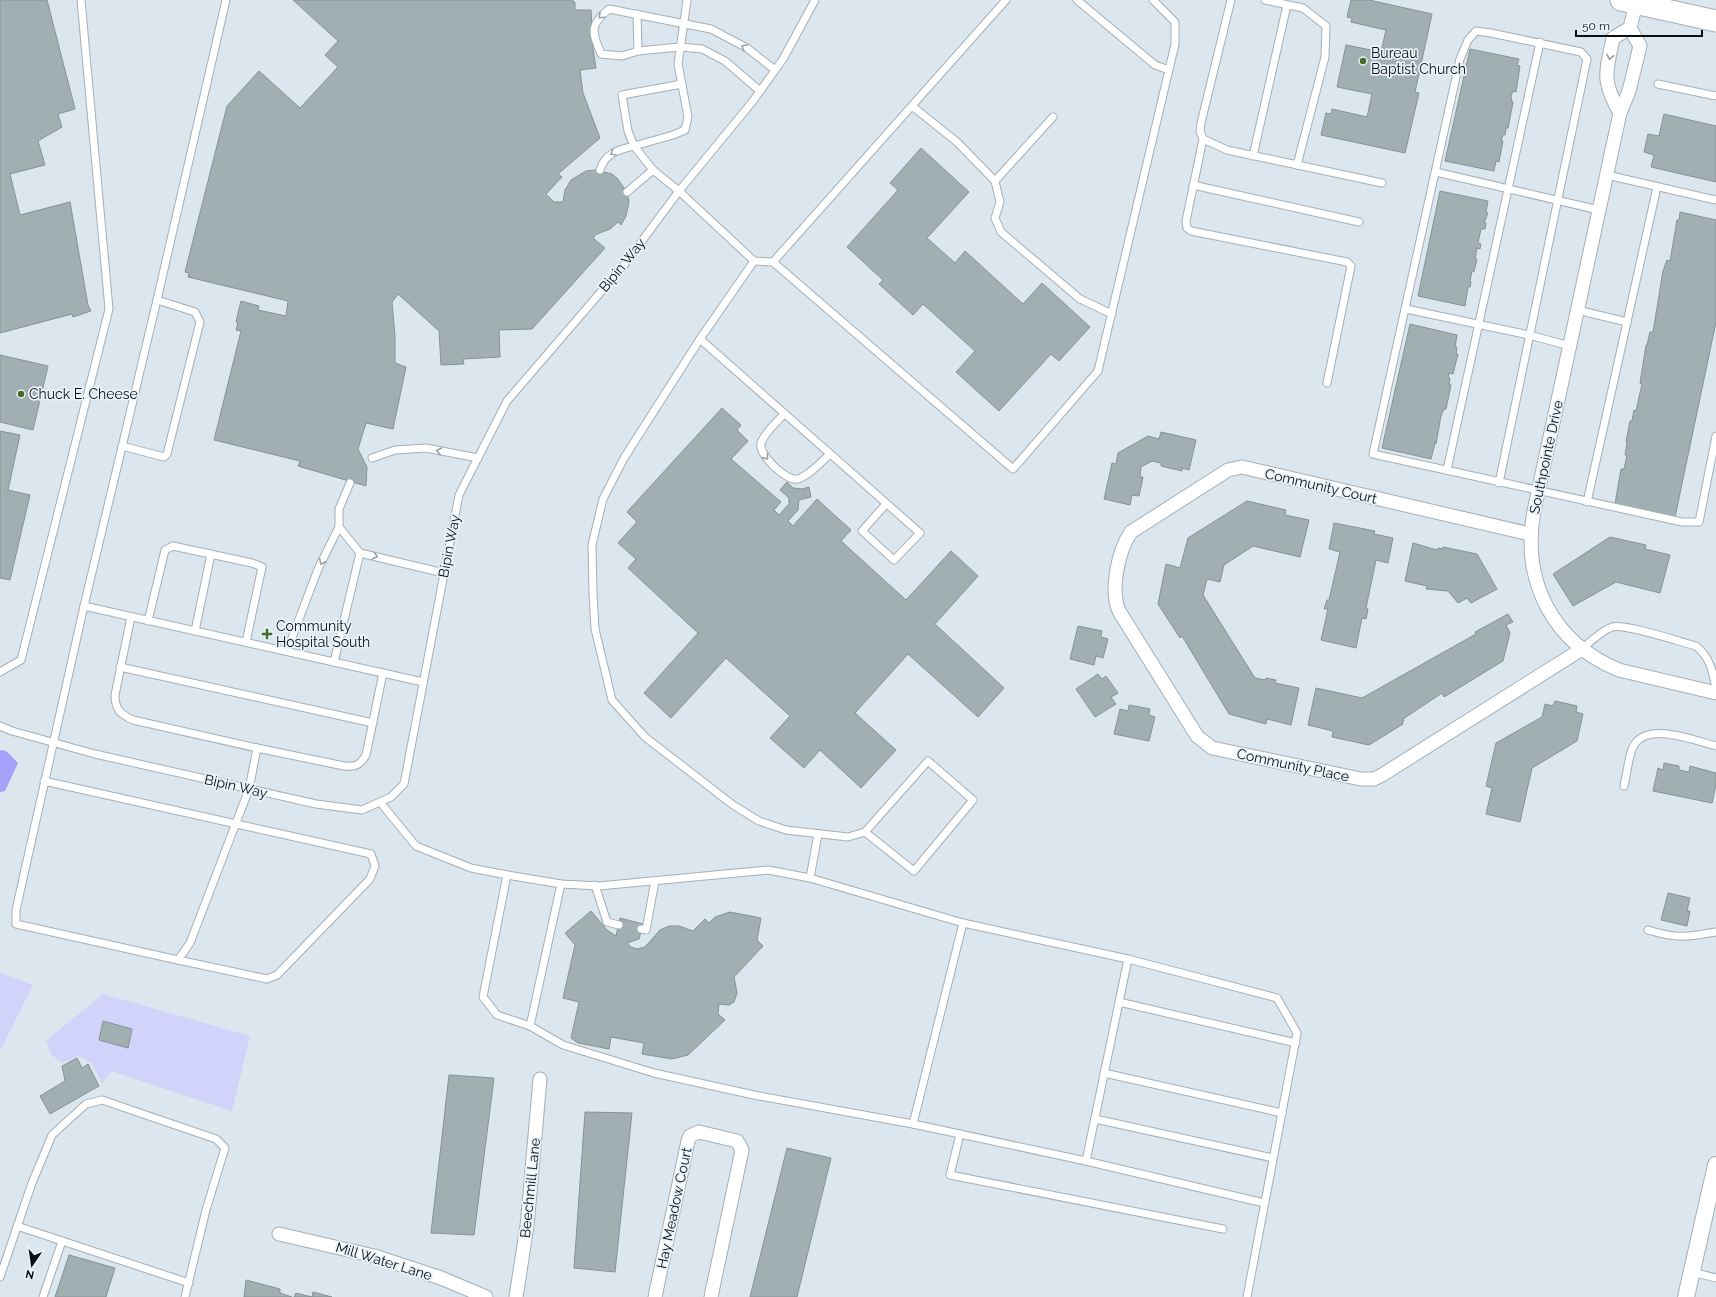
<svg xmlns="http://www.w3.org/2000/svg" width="1716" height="1297" font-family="Raleway,sans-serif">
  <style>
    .green { fill: #d2d3fa }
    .forest { fill: #a4a2fa }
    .building { fill: #a1afb3; stroke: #859296 }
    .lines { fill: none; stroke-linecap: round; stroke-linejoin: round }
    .service-casing { stroke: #a5afb7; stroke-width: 9 }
    .minor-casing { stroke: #a5afb7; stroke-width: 15 }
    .tertiary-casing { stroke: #a5afb7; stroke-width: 18 }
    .primary-casing { stroke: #a5afb7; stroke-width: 23 }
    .service { stroke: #fff; stroke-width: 7 }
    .minor { stroke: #fff; stroke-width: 13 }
    .tertiary { stroke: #fff; stroke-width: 16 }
    .primary { stroke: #fff; stroke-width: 21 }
    .oneway { stroke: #9e9fa0 }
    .poi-dot { fill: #476c26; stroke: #e8f3fb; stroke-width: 1.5 }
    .labels { text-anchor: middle; stroke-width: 3.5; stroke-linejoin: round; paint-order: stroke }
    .poi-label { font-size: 14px; fill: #0c0f12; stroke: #e8f3fb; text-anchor: start }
    .street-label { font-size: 14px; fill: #0c0f12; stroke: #e8f3fb }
  </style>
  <rect width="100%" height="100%" fill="#dbe6ee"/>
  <g class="green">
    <polygon points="0,973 33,985 0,1051"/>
    <polygon points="103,994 250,1036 232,1111 111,1071 102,1083 92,1063 78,1056 62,1063 52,1055 46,1041"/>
  </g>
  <polygon class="forest" points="0,750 6,751 18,763 5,791 0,792"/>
  <g class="building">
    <polygon points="4,0 47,0 75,109 58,114 62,127 38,141 45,165 10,174 20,215 70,202 88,305 91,311 73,317 72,314 0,333 0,1"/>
    <polygon points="293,0 573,0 573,2 575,2 575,10 591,10 593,49 596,68 580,70 583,93 600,138 558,174 562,177 546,194 554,202 563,202 565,190 571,180 586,171 596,170 612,174 617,178 627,192 629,202 626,216 621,225 618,222 610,229 597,234 593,238 605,248 532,329 499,330 500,357 463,359 464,364 441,365 439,331 398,294 392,302 395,336 395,363 406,367 393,429 366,423 358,449 367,467 366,486 298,466 300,461 214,440 241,331 236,330 238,323 236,322 241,301 259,306 258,310 286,316 288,301 188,277 189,273 185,272 227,106 259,71 300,108 338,67 325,55 338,41"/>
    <polygon points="1351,0 1369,0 1432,14 1415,92 1419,93 1405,153 1321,135 1326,113 1331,114 1332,109 1367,117 1372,94 1337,87 1346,45 1381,52 1386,30 1351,22 1352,18 1347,17"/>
    <polygon points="1470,49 1519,59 1517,65 1520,66 1516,92 1513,91 1511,96 1512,102 1513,102 1508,128 1506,128 1505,135 1503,135 1501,141 1503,141 1499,162 1496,161 1494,171 1445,161"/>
    <polygon points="1664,114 1716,126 1716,182 1651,167 1654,155 1644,152 1648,134 1659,136"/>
    <polygon points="921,148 969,192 927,238 955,263 965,251 1023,304 1042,283 1090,327 1059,361 1051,354 999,411 956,372 975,351 923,304 913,315 879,284 883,280 847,247 898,190 890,183"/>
    <polygon points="1440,191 1488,201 1486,212 1488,213 1484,223 1486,223 1485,229 1481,229 1478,243 1481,244 1480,249 1477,248 1475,259 1477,259 1474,272 1472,271 1470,281 1471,282 1470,287 1468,287 1465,306 1418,296"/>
    <polygon points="1680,212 1716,220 1716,322 1675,517 1615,504 1621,469 1624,469 1627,455 1625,455 1627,443 1626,442 1630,421 1632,421 1634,410 1636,411 1642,384 1640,383 1646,345 1647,345 1650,332 1653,332 1663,271 1667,260 1670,261 1677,220 1679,220"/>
    <polygon points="1410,324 1457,335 1455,347 1457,347 1456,354 1458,354 1453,374 1449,373 1448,378 1450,378 1449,384 1451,385 1446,409 1444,409 1441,416 1436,444 1435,443 1431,459 1382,448"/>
    <polygon points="0,355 48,366 33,430 0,422"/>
    <polygon points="722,408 741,425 737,430 748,441 731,459 781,502 774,510 779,515 789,504 789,498 780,490 787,482 793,488 802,489 809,487 811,497 799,500 798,510 788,521 793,526 817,499 851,530 841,541 906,600 951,551 978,576 935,624 1004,688 978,717 908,654 855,713 896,750 861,788 820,750 804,768 770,738 790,716 726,658 671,718 644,693 698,633 628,568 636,559 618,543 637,522 627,512"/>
    <polygon points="0,431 20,435 8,490 30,495 10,580 0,578"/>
    <polygon points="1161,432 1196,440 1189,470 1182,468 1182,471 1161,466 1161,463 1152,461 1141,467 1140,477 1143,477 1139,496 1132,495 1130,505 1104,499 1112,463 1116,464 1118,453 1148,436 1159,439"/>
    <polygon points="1247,501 1286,510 1285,515 1309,520 1300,557 1253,546 1224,565 1220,582 1207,579 1203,595 1255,678 1266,680 1266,678 1276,680 1275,683 1299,688 1291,725 1267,719 1266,724 1229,714 1182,636 1180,638 1158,604 1166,564 1180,568 1188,538"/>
    <polygon points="1334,523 1375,531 1374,534 1393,538 1388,563 1376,560 1366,608 1368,609 1366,619 1362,618 1356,648 1321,640 1328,609 1324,609 1327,600 1329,600 1340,552 1329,549"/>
    <polygon points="1610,537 1646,545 1645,549 1670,555 1660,593 1616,582 1573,606 1553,574"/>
    <polygon points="1413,543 1437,550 1438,548 1442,549 1443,547 1477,554 1497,589 1471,603 1467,598 1458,603 1448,591 1426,589 1427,586 1405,581"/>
    <polygon points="1508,614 1513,622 1506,625 1510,633 1503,661 1444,697 1442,693 1403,719 1404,721 1402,722 1403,724 1369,745 1332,737 1333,731 1308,725 1316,688 1362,698 1476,634 1475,632"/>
    <polygon points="1078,626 1102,631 1101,637 1108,639 1103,658 1096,656 1094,665 1070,659"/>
    <polygon points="1098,674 1102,679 1106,676 1118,693 1111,697 1116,704 1095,717 1076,689"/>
    <polygon points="1555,701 1577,706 1576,712 1583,714 1577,741 1532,768 1520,822 1486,814 1492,788 1486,786 1496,743 1542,717 1545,704 1553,706"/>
    <polygon points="1129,705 1150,709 1149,715 1155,717 1149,741 1114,734 1120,709 1128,711"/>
    <polygon points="1664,763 1679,766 1679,770 1689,772 1690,766 1716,773 1716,784 1712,803 1653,791 1658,768 1663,770"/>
    <polygon points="1668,893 1690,898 1687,911 1690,911 1687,926 1661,920"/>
    <polygon points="591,911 607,930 616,936 620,918 643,924 639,939 627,943 631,947 637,949 645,947 660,930 669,926 679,926 693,931 705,919 709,923 715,917 730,912 761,918 757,940 763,946 734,977 737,993 734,1002 729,1005 719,1004 718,1014 725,1020 688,1055 672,1059 642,1054 644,1043 611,1037 609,1049 578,1043 571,1038 579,1002 563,998 575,945 565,933"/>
    <polygon points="103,1021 132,1029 128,1048 99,1040"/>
    <polygon points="77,1058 82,1068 88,1064 99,1086 50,1114 40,1096 65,1081 62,1066"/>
    <polygon points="449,1075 494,1078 474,1235 431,1233"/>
    <polygon points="585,1112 632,1113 615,1272 574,1268"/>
    <polygon points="787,1148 831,1158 797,1297 750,1297"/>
    <polygon points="69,1255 115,1268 106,1297 55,1297"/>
    <polygon points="246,1280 280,1289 280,1293 292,1297 244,1297"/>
    <polygon points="313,1292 332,1297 294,1297 296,1293 312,1297"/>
  </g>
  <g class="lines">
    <defs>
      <g id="service">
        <path d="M226,0L157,300L84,606L16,910V924L178,960L190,943L249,789L257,748L344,766C356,767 360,765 366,755L383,673"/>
        <polyline points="687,0 678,64 688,117 685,130 673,135 634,146 653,170 679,191 754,261 773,262 1013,469 1098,371 1175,44 1175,22 1153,0"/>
        <polyline points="1077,0 1155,65 1169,70"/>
        <polyline points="1231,0 1201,123 1200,131 1203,139 1227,150 1382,183"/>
        <polyline points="1265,0 1303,8 1326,26 1325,57 1297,165"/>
        <polyline points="637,14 638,51"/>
        <polyline points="1658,84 1716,96"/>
        <path d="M760,91L725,61L702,49L680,47L638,51L622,56L601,54C592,32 589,25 609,9L711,29L747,48L775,70"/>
        <polyline points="912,106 957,142 995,181 1000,202 995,218 1001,232 1080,299 1112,314"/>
        <polyline points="1203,139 1186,221 1187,228 1191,231 1347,262 1351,266 1327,383"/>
        <polyline points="1253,156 1287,5"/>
        <path d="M600,170C605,153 618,150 634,146L628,131L622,95L682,84"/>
        <polyline points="1436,172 1599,210"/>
        <polyline points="1607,175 1716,200"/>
        <polyline points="995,181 1053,117"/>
        <polyline points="1193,185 1359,222"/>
        <polyline points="627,192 653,170"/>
        <polyline points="754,261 700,339 624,458 603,499 592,545 593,593 595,629 612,700 645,737 733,805 759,821 786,830 848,837 865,832 928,761 973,800 914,871 865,832"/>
        <polyline points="773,262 1006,0"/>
        <polyline points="1406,309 1529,335 1570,346"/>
        <polyline points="1577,310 1627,322"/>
        <polyline points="700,339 920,533 894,560 862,531 886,504"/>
        <path d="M784,414C777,422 765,432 761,443C758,455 787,482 798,479C810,475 821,462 830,454"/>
        <polyline points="122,446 164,457 167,454 200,322 195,312 157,300"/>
        <polyline points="372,458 395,450 426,448 478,458"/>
        <polyline points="1447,470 1540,42"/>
        <polyline points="350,483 339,509 339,527 360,553 444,573"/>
        <polyline points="1499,483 1587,59 1581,52 1491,33 1476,31 1468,40 1460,59 1373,454 1682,522 1699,522 1716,436"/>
        <polyline points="1587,502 1657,187"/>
        <polyline points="84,606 423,682"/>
        <path d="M131,617L115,695C115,709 120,714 133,720L257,748"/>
        <polyline points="148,621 165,550 173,546 252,563 262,567 246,642"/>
        <polyline points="195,631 211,554"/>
        <path d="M1582,649C1591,641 1601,631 1612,627C1624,623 1681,642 1696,646C1710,657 1713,672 1716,689"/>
        <polyline points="287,651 318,569 339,527"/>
        <polyline points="334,662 360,553"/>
        <polyline points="120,667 373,723"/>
        <polyline points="0,672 21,660 109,309 81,0"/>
        <polyline points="0,726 12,731 95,754 316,804 362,810 391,797 404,784 459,495 507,401 624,265 679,191 753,101 783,59 815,0"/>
        <polyline points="44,781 371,854 375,866 370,879 277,975 267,979 178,960"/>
        <path d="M1624,786C1627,774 1628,758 1633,747C1646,720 1696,741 1716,746"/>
        <polyline points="380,802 416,846 471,868 507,875 483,997 497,1015 530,1026 563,1045 654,1073 754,1095 913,1124"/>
        <polyline points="507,875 561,884 599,886 768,870 810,878 963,923"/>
        <polyline points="810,878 818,834"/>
        <polyline points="595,885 607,922 619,925"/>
        <polyline points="641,929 646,930 655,881"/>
        <path d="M1648,930C1676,939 1688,937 1716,932"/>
        <polyline points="1119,1002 1296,1043"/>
        <polyline points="530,1026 561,884"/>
        <polyline points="1104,1073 1282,1113"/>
        <polyline points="1095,1119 1273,1158"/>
        <polyline points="960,1134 950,1175 1223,1229"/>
        <polyline points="1086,1161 913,1124 963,923 1128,959"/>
        <polyline points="17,1226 189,1283"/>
        <polyline points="1692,1272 1716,1278"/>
        <polyline points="0,1277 32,1183 52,1135 86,1104 102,1100 216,1139 225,1148 206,1210 185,1297"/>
        <polyline points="43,1297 62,1241"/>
        <polyline points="1247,1297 1297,1033 1277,998 1128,959 1086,1161 1264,1203"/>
      </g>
      <g id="minor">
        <path d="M1636,3L1630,28L1640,46L1629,91L1620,113L1534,511C1521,581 1553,643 1619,670L1716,693"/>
        <path d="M1620,113C1601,79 1606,74 1613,38L1630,28"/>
        <path d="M1530,534L1242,467L1228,470L1131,532C1118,551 1110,590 1119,611L1197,736L1212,748L1361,779H1374L1382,775L1582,649"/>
        <polyline points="279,1234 374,1256 441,1278 486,1297"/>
        <polyline points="516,1297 527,1226 540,1079"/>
        <polyline points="655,1297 688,1141 690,1136 699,1132 737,1141 742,1150 711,1297"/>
      </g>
      <polyline id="tertiary" points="1686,1297 1716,1165"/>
      <polyline id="primary" points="1621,0 1716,21"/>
    </defs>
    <use href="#service" class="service-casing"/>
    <use href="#minor" class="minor-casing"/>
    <use href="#tertiary" class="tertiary-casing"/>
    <use href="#primary" class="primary-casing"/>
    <use href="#service" class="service"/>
    <use href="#minor" class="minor"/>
    <use href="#tertiary" class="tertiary"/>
    <use href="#primary" class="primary"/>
  </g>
  <defs><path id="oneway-chevron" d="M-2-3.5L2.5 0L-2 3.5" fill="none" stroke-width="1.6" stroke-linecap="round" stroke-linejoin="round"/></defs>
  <g class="oneway">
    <use href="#oneway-chevron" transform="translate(601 16) rotate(137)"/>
    <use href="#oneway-chevron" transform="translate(744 47) rotate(-149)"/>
    <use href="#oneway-chevron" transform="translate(1610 57) rotate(101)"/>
    <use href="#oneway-chevron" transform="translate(613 153) rotate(149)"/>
    <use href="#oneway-chevron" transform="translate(439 451) rotate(-169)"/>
    <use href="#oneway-chevron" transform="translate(766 457) rotate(52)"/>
    <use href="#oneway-chevron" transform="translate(375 556) rotate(14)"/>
    <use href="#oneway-chevron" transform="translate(322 562) rotate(116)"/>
  </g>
  <g class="poi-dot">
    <circle cx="1363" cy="61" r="4"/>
    <circle cx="21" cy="394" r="4"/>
    <path d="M265 628h4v4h4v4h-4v4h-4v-4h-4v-4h4z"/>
  </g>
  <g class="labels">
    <g class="poi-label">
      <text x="1371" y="58">Bureau<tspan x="1371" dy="16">Baptist Church</tspan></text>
      <text x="29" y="399">Chuck E. Cheese</text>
      <text x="276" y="631">Community<tspan x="276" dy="16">Hospital South</tspan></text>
    </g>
    <g class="street-label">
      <text transform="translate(622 265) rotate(-51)" y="5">Bipin Way</text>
      <text transform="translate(1546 457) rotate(-78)" y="5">Southpointe Drive</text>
      <text transform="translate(1321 486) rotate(13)" y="5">Community Court</text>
      <text transform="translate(449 546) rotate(-79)" y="5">Bipin Way</text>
      <text transform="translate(1293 765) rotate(12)" y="5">Community Place</text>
      <text transform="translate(236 786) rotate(13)" y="5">Bipin Way</text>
      <text transform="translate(530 1188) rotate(-84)" y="5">Beechmill Lane</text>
      <text transform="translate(674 1208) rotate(-78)" y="5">Hay Meadow Court</text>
      <text transform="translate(384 1261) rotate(17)" y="5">Mill Water Lane</text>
    </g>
  </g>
  <g transform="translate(32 1265) rotate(193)" stroke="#e8f3fb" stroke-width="3" paint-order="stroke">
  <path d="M0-3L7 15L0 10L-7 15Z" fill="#0c0f12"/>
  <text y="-6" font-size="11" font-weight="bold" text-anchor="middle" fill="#0c0f12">N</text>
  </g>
  <path d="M1576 30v6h126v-6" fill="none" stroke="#0c0f12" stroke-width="2"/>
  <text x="1582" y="30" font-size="12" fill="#0c0f12" stroke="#e8f3fb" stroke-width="3" paint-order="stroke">50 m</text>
</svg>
